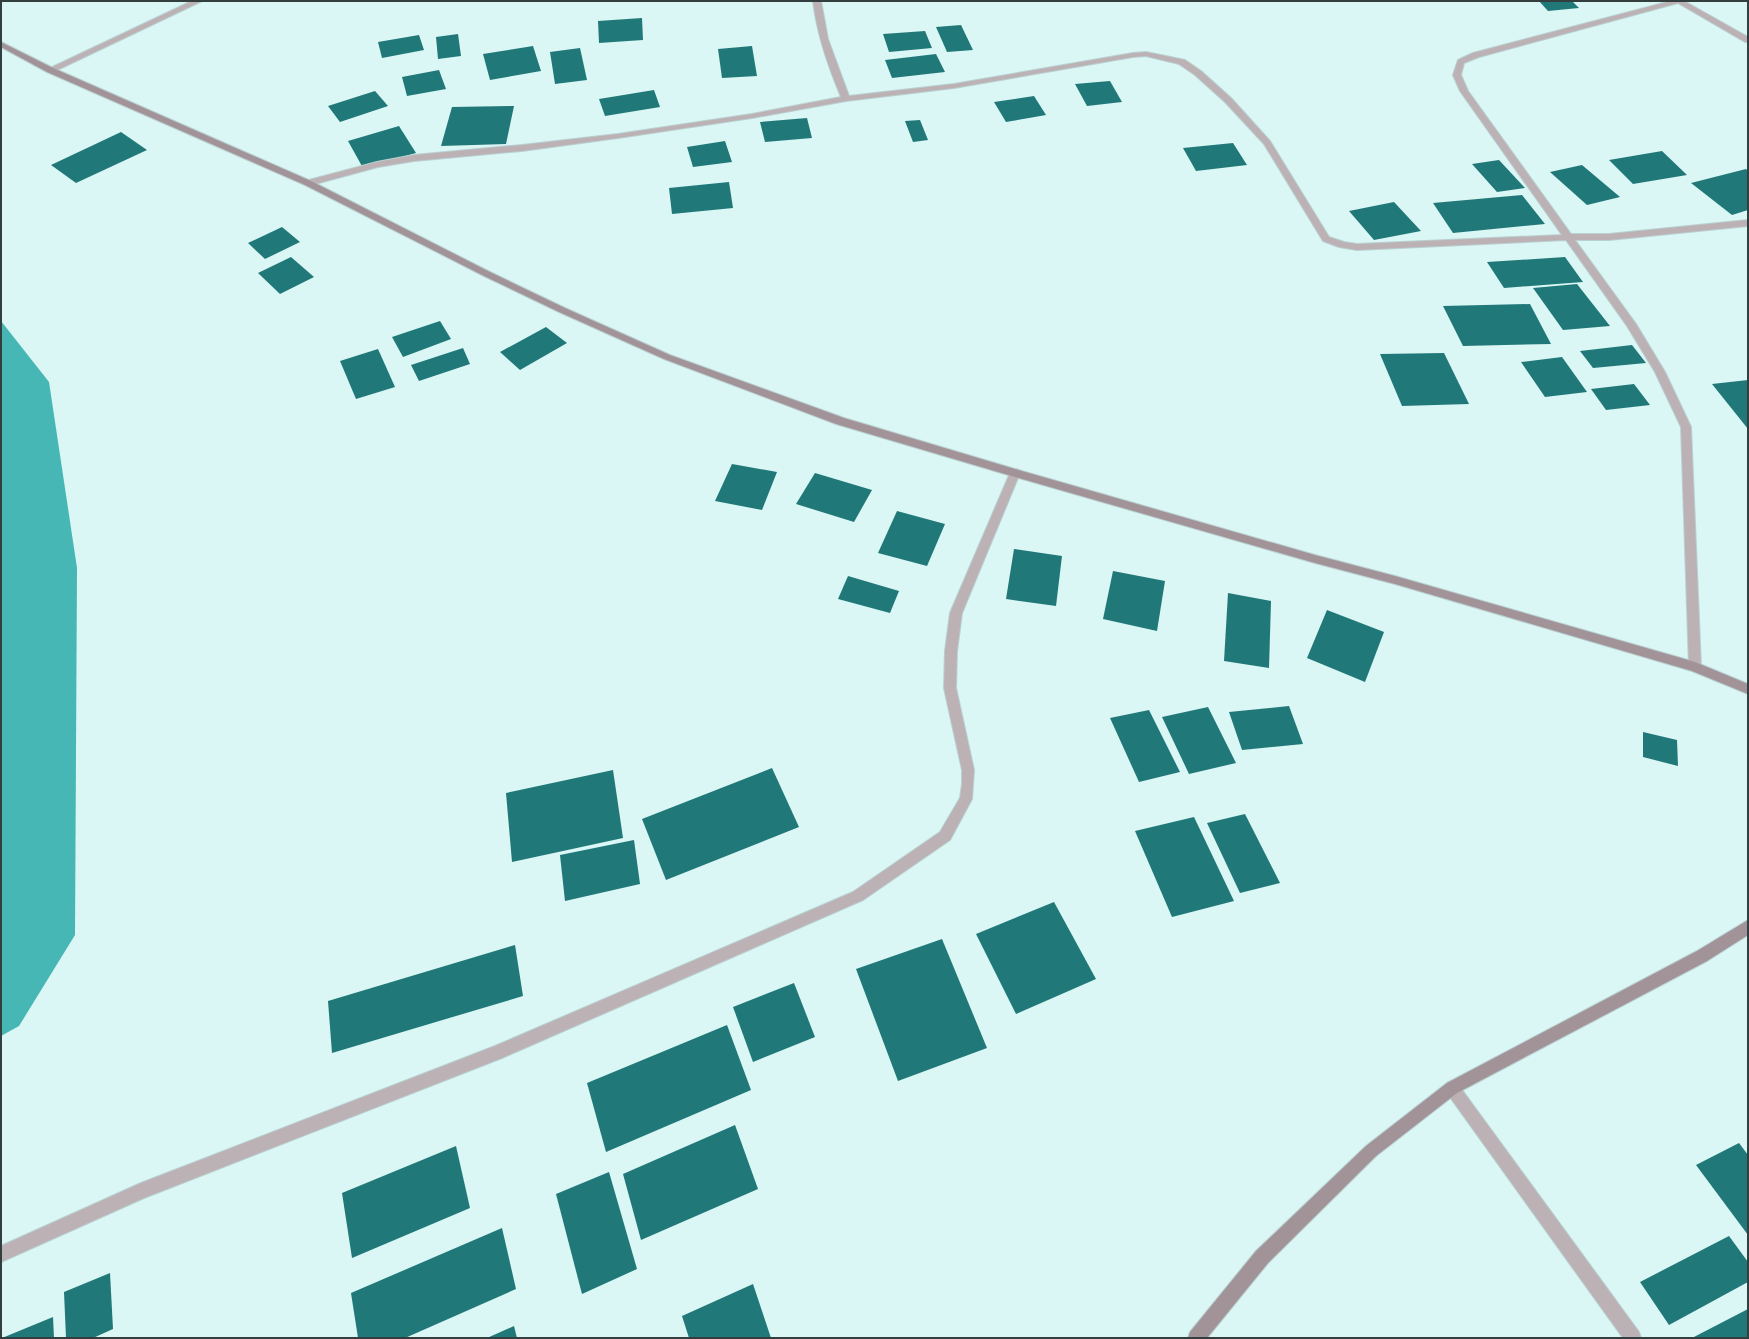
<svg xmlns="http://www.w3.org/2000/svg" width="1749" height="1339" font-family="'Times New Roman',serif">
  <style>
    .water { fill: #46b7b5 }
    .building { fill: #207978 }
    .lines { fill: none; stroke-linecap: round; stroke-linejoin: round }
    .street-casing { stroke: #b9d1d0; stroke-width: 2 }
    .secondary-casing { stroke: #b9d1d0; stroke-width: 2 }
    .street { fill: #bcb1b5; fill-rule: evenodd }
    .secondary { fill: #a29399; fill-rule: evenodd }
  </style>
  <rect width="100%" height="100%" fill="#daf6f5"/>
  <polygon class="water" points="1,321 49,382 77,568 75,935 19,1026 1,1036"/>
  <g class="building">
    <polygon points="1539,1 1572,1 1579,8 1548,11"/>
    <polygon points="642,18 643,40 599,43 598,21"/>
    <polygon points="961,25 973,50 947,52 936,27"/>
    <polygon points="925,31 932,48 889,52 883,34"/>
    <polygon points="458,34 461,56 438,59 436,37"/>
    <polygon points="419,35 424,50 382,58 378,42"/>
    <polygon points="533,46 541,71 490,80 483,54"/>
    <polygon points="752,46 757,76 722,78 718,49"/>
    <polygon points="580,48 587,80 555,84 550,52"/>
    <polygon points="936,54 945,72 892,78 885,60"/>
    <polygon points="439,70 446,89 407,96 402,77"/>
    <polygon points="1110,81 1122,102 1087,106 1075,84"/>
    <polygon points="654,90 660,107 605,116 599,99"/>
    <polygon points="375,91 388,106 340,122 328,106"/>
    <polygon points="1034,96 1046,115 1006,122 994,102"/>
    <polygon points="514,106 506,144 441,146 452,107"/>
    <polygon points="807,118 812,138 765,142 760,122"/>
    <polygon points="920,120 928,140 913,142 905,121"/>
    <polygon points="399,126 416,153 363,168 348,141"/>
    <polygon points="121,132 147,150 76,183 51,165"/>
    <polygon points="725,141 732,162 693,167 687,147"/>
    <polygon points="1233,143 1247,165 1196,171 1183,148"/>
    <polygon points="1662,151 1687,175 1633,184 1609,160"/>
    <polygon points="1499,160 1525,188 1497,192 1472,164"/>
    <polygon points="1582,165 1620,197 1587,205 1550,172"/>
    <polygon points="1746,169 1748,171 1748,210 1732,215 1691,183"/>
    <polygon points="729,182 733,208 672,214 669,188"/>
    <polygon points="1522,195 1545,224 1453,233 1433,203"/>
    <polygon points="1394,202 1421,231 1374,240 1349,211"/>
    <polygon points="282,227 300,242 265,259 248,243"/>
    <polygon points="291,257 314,277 280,294 258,273"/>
    <polygon points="1565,257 1583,282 1504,288 1487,262"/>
    <polygon points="1577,284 1610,326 1563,330 1533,288"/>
    <polygon points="1530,304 1551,344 1463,346 1443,306"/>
    <polygon points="440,321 451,339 403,357 392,337"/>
    <polygon points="546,327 567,343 520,370 500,352"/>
    <polygon points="1632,345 1646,363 1593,368 1580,351"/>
    <polygon points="463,348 470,364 419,381 411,365"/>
    <polygon points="378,349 395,387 356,399 340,361"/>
    <polygon points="1444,353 1469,404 1402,406 1380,354"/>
    <polygon points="1562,357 1587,392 1545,397 1521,362"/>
    <polygon points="1748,380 1748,429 1712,384"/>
    <polygon points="1634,384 1650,405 1606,410 1591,389"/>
    <polygon points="732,464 777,472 762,510 715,501"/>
    <polygon points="815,473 872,490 854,522 796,504"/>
    <polygon points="897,511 945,524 927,566 878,553"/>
    <polygon points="1014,549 1062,556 1056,606 1006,599"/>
    <polygon points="1113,571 1165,581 1157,631 1103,619"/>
    <polygon points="848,576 899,591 890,613 838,599"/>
    <polygon points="1228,593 1271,601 1269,668 1224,661"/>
    <polygon points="1327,610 1384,632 1365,682 1307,658"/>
    <polygon points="1289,706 1303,744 1242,750 1229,712"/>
    <polygon points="1208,707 1236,763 1189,774 1162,717"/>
    <polygon points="1149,710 1180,772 1139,782 1110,718"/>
    <polygon points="1643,732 1677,740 1678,766 1643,757"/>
    <polygon points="772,768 799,827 666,880 642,819"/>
    <polygon points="613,770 623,838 512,862 506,793"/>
    <polygon points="1245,814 1280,883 1240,893 1207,823"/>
    <polygon points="1194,817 1234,901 1172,917 1135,831"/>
    <polygon points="634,840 640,884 565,901 560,855"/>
    <polygon points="1054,902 1096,979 1016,1014 976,934"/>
    <polygon points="942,939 987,1048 898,1081 856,969"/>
    <polygon points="515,945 523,996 332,1053 328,1001"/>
    <polygon points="794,983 815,1037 753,1062 733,1007"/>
    <polygon points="727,1025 751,1090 606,1152 587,1083"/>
    <polygon points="735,1125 758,1189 641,1240 623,1174"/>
    <polygon points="1739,1143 1748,1155 1748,1235 1696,1165"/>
    <polygon points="456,1146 470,1208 352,1258 342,1193"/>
    <polygon points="609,1172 637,1269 582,1294 556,1194"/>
    <polygon points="502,1228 516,1289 405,1338 358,1338 351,1293"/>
    <polygon points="1729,1236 1748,1262 1748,1282 1669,1325 1640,1282"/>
    <polygon points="110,1273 113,1329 93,1338 66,1338 64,1292"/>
    <polygon points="753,1284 771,1338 689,1338 682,1316"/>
    <polygon points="1748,1309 1748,1338 1692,1338"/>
    <polygon points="53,1317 54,1338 2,1338"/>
    <polygon points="514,1326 517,1338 487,1338"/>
  </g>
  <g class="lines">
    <defs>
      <g id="street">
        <polygon points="192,1 202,1 53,72 47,72 46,70"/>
        <path d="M813,1H821L828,39L849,96L954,84L1133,53L1146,52L1185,60L1201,71L1231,98L1270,141L1329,237L1344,242L1357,244L1562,235L1460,91L1453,75L1458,60L1473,53L1671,1H1684L1748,37V42H1745L1678,3L1479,57L1464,63L1461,75L1468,91L1571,234H1609L1748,220V226L1609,240H1575L1636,324L1665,372L1691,427L1701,667L1699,670L1695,672L1691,670L1689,667L1681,427L1655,372L1627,326L1566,240L1357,250L1339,247L1323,241L1264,144L1225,102L1195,75L1179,64L1146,56L1133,57L954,88L846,101L752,118L618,138L522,151L414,161L378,167L308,186L304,183L305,181L377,162L414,155L522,145L618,134L752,114L841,97C828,66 817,35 813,1Z"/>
        <polygon points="1015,469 1019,470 1020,473 962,613 957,651 956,688 974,770 972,799 950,840 863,900 502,1058 144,1198 1,1262 1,1246 141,1183 495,1046 853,892 940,832 960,798 962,784 962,770 944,688 945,651 950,613 1010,473 1011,470"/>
        <polygon points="1452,1081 1457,1083 1639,1332 1641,1338 1623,1338 1447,1093 1445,1088 1447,1083"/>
      </g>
      <g id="secondary">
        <polygon points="1,42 53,68 311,181 490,272 565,308 670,355 844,418 1015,469 1315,555 1395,576 1695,662 1748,684 1748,694 1692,671 1395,584 1315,563 1015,477 836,424 664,359 559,312 484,276 305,185 47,72 1,47"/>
        <polygon points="1748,920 1748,935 1707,961 1457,1093 1376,1156 1268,1263 1207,1338 1188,1338 1190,1332 1256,1251 1366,1146 1447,1083 1697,951"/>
      </g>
    </defs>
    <use href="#street" class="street-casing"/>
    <use href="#secondary" class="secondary-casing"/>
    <use href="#street" class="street"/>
    <use href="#secondary" class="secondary"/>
  </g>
  <rect width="1749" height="1339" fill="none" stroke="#333e3e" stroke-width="4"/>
</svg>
